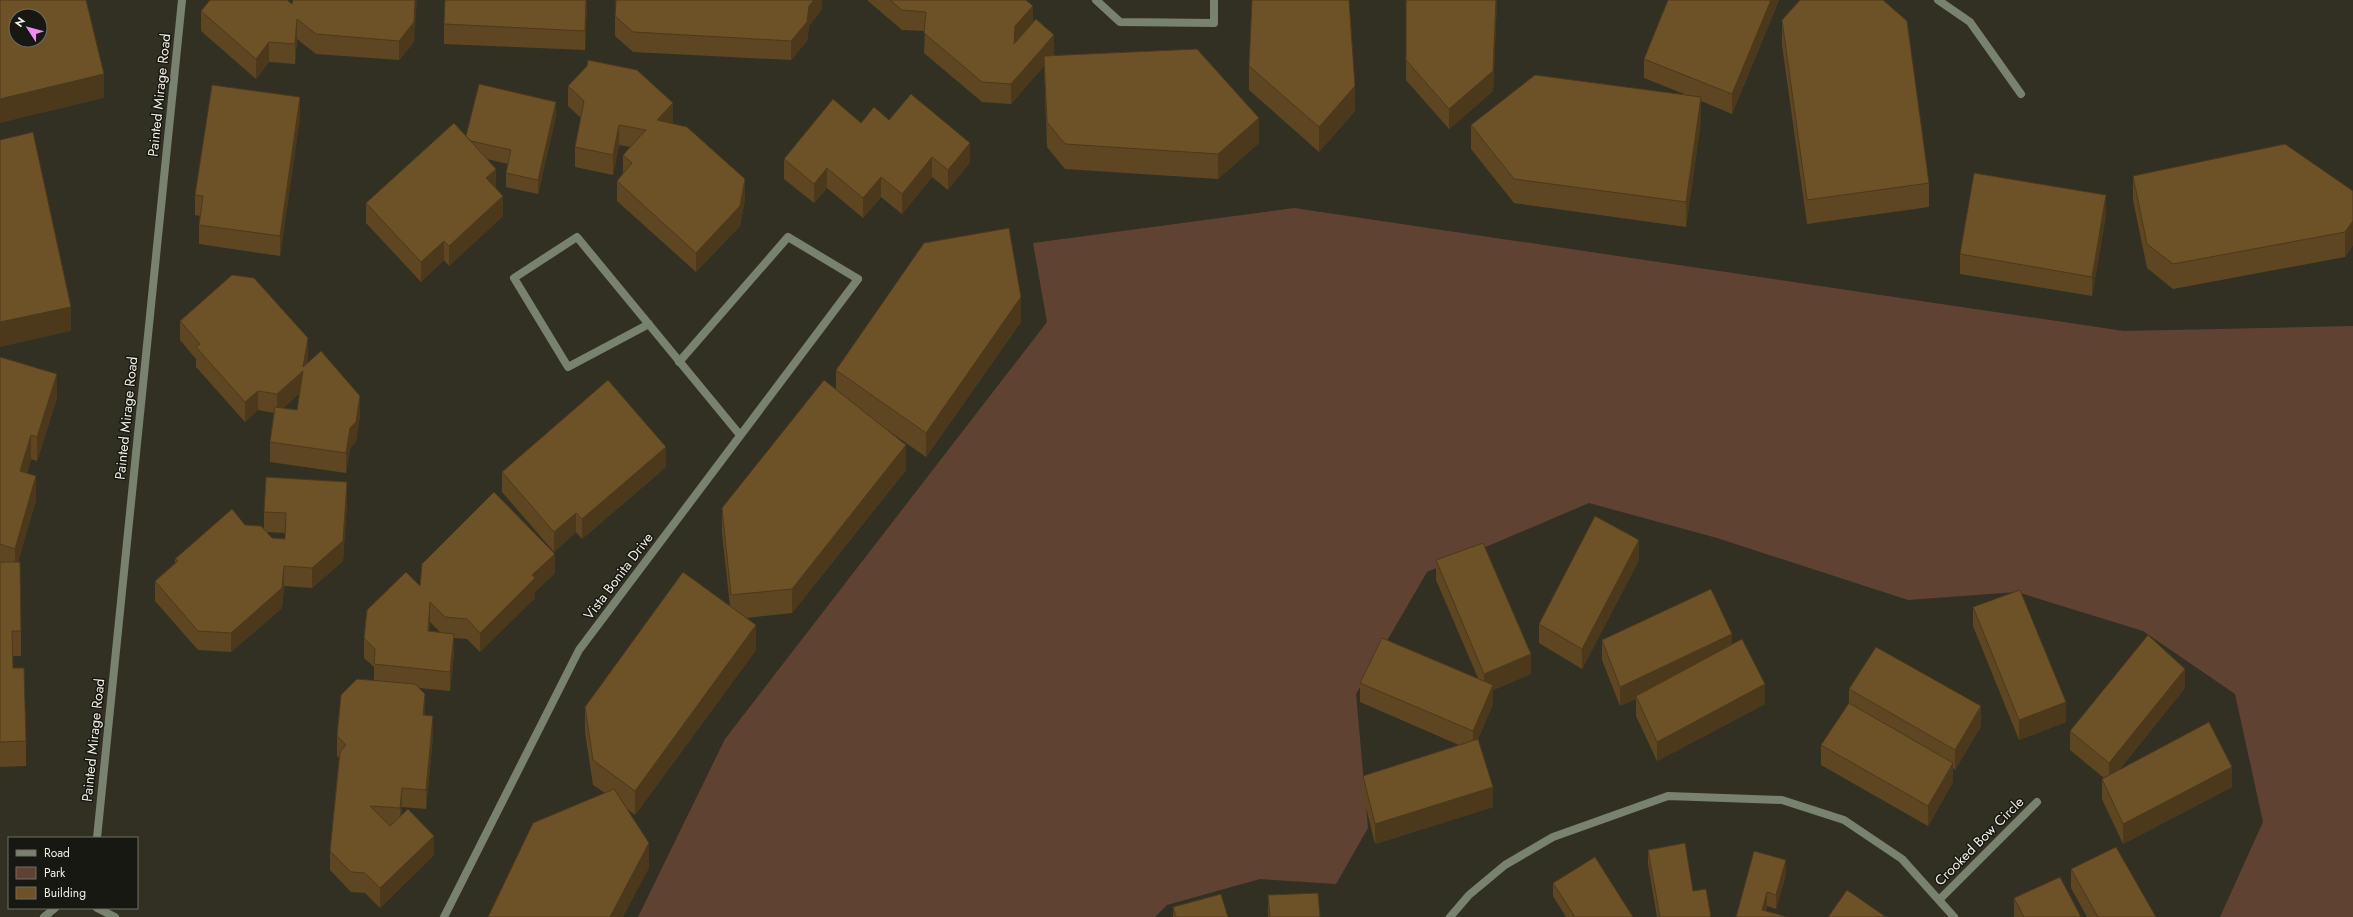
<svg xmlns="http://www.w3.org/2000/svg" width="2353" height="917" font-family="Jost,sans-serif">
  <style>
    .green { fill: #604233 }
    .lines { fill: none; stroke-linecap: round; stroke-linejoin: round }
    .service { stroke: #78826f; stroke-width: 8 }
    .minor { stroke: #78826f; stroke-width: 8 }
    .wall { fill: #5e4622; fill-rule: evenodd }
    .shaded-wall { fill: #4c391b }
    .building { fill: #6d5127; stroke: #4c391b; fill-rule: evenodd }
    .labels { text-anchor: middle; stroke-width: 3; stroke-linejoin: round; paint-order: stroke }
    .street-label { font-size: 14px; fill: #f0efe6; stroke: #181812 }
  </style>
  <rect width="100%" height="100%" fill="#323023"/>
  <polygon class="green" points="1294,208 2124,331 2353,326 2353,917 2220,917 2263,822 2235,694 2143,631 2017,592 1908,600 1717,538 1589,503 1427,572 1356,694 1368,828 1336,884 1260,879 1167,905 1155,917 638,917 725,739 1047,322 1033,243"/>
  <g class="lines">
    <g class="service">
      <polyline points="1096,0 1120,22 1214,23 1214,0"/>
      <polyline points="649,324 568,367 514,278 577,237 740,435"/>
      <polyline points="679,362 788,237 858,279"/>
    </g>
    <g class="minor">
      <polyline points="1938,0 1970,22 2021,94"/>
      <polyline points="97,838 182,0"/>
      <polyline points="1940,899 2037,802"/>
      <polyline points="97,908 115,917"/>
      <polyline points="44,917 55,908"/>
      <polyline points="444,917 579,650 858,279"/>
      <polyline points="1450,917 1469,895 1505,865 1553,837 1668,796 1782,800 1844,820 1902,859 1954,917"/>
    </g>
  </g>
  <g class="wall">
    <polygon points="587,0 585,50 444,44 444,24"/>
    <polygon points="822,0 822,9 809,26 807,41 791,60 633,52 615,36 615,16"/>
    <polygon points="868,0 1026,0 1033,22 1054,54 1054,55 1259,143 1218,179 1065,169 1047,147 1044,66 1011,104 982,102 924,53 925,31 902,30 868,1"/>
    <polygon points="1406,0 1497,0 1493,91 1449,129 1406,80"/>
    <polygon points="1779,0 1732,114 1701,101 1701,121 1686,227 1514,203 1471,149 1471,125 1684,94 1644,78 1644,59"/>
    <polygon points="292,4 414,42 399,60 316,54 297,39 295,64 269,62 256,79 201,31 201,11"/>
    <polygon points="1782,20 1929,183 1929,207 1807,224 1782,45"/>
    <polygon points="1249,66 1355,111 1319,152 1249,90"/>
    <polygon points="568,86 673,122 672,123 745,199 740,226 696,272 617,201 617,181 623,173 623,155 631,147 619,145 613,175 575,167 575,147 581,118 568,106"/>
    <polygon points="556,116 538,194 506,187 506,173 508,164 487,159 496,189 503,216 449,266 444,260 421,282 366,223 366,203 466,136"/>
    <polygon points="300,117 280,256 199,244 199,225 200,216 195,215 195,195"/>
    <polygon points="889,120 970,162 948,190 932,177 902,214 881,197 863,218 827,188 814,203 784,179 784,159 861,123"/>
    <polygon points="2133,176 2353,191 2353,245 2345,257 2173,289 2147,268 2133,200"/>
    <polygon points="2106,215 2092,296 1960,274 1960,254"/>
    <path d="M180,321L308,358L307,364L360,415L356,442L350,448L346,473L270,462V442L274,413L258,410L245,422L196,367V359L180,340ZM300,393L297,410L283,408Z"/>
    <polygon points="1021,322 926,457 886,429 906,470 792,613 746,618 756,650 635,815 627,809 649,868 605,793 593,785 585,732 585,707 730,606 722,533 722,508 836,390 836,370"/>
    <polygon points="0,357 57,398 37,461 31,459 27,473 36,500 18,562 21,631 21,656 13,656 13,668 26,741 26,766 0,767"/>
    <polygon points="666,467 582,539 576,532 554,552 502,492 502,472"/>
    <path d="M347,501L343,561L312,588L284,586L282,608L231,652L198,650L155,601V581L175,563V559L245,525L264,530V512ZM266,532L285,533V539L272,538Z"/>
    <polygon points="1436,560 1531,674 1493,690 1493,704 1478,739 1493,807 1375,844 1363,795 1363,776 1459,745 1360,702 1360,683 1478,678 1436,580"/>
    <polygon points="1639,560 1582,669 1539,643 1539,624"/>
    <path d="M555,573L535,592V598L480,652L467,639L454,638V653L450,691L419,688L425,716L433,736L426,809L402,807L401,815L434,855L380,908L365,893L351,892L330,870V851L339,758L337,756V736L374,680V667L364,658V638L420,586ZM430,622L440,632L429,631Z"/>
    <polygon points="1973,607 2066,722 2019,740 1973,626"/>
    <polygon points="1602,640 1732,645 1765,704 1657,761 1636,716 1636,699 1620,706 1602,660"/>
    <polygon points="2185,688 2119,770 2232,787 2123,844 2102,799 2102,779 2104,778 2070,750 2070,731"/>
    <polygon points="1849,689 1981,726 1955,770 1953,768 1953,782 1928,826 1821,765 1821,745 1849,704"/>
    <polygon points="1648,850 1693,891 1711,917 1657,917 1648,864"/>
    <polygon points="2071,869 2156,917 2087,917 2071,888"/>
    <polygon points="1786,874 1776,909 1767,906 1766,910 1736,917"/>
    <polygon points="1553,883 1633,917 1566,917 1553,896"/>
    <polygon points="1268,895 1320,917 1268,917"/>
    <polygon points="2014,898 2081,917 2014,917"/>
    <polygon points="1173,907 1228,917 1173,917"/>
  </g>
  <g class="shaded-wall">
    <polygon points="415,0 417,0 414,42 399,60 399,41"/>
    <polygon points="586,0 587,0 585,50 585,31"/>
    <polygon points="814,0 822,0 822,9 809,26 807,41 791,60 791,41 809,6"/>
    <polygon points="1496,0 1497,0 1493,91 1449,129 1449,109"/>
    <polygon points="1771,0 1779,0 1732,114 1732,94"/>
    <polygon points="1033,6 1033,26 1014,44 1015,26"/>
    <polygon points="297,19 297,39 295,64 295,44"/>
    <polygon points="1054,35 1054,54 1045,65 1044,56 1044,66 1011,104 1011,84"/>
    <polygon points="269,42 269,62 256,79 256,59"/>
    <polygon points="104,74 104,98 0,123 0,99"/>
    <polygon points="1355,86 1355,111 1319,152 1319,127"/>
    <polygon points="300,97 300,117 280,256 280,236"/>
    <polygon points="1701,97 1701,121 1686,227 1686,202"/>
    <polygon points="556,102 556,116 538,194 538,180"/>
    <polygon points="673,103 673,122 657,140 657,120"/>
    <polygon points="1259,118 1259,143 1218,179 1218,154"/>
    <polygon points="619,125 619,145 613,175 613,155"/>
    <polygon points="970,143 970,162 948,190 948,170"/>
    <polygon points="932,157 932,177 902,214 902,194"/>
    <polygon points="827,168 827,188 814,203 814,184"/>
    <polygon points="496,169 496,189 486,198 486,178"/>
    <polygon points="881,177 881,197 863,218 863,198"/>
    <polygon points="745,179 745,199 740,226 696,272 696,253"/>
    <polygon points="2106,195 2106,215 2092,296 2092,277"/>
    <polygon points="503,196 503,216 449,266 449,246"/>
    <polygon points="2353,221 2353,245 2345,257 2345,232"/>
    <polygon points="444,241 444,260 421,282 421,262"/>
    <polygon points="1021,297 1021,322 926,457 926,433"/>
    <polygon points="71,307 71,331 0,347 0,322"/>
    <polygon points="308,338 308,358 303,387 303,367"/>
    <polygon points="303,371 303,390 277,413 277,394"/>
    <polygon points="57,374 57,398 37,461 37,437"/>
    <polygon points="258,391 258,410 245,422 245,402"/>
    <polygon points="360,396 360,415 356,442 350,448 346,473 346,453 350,428"/>
    <polygon points="31,435 31,459 20,495 20,471"/>
    <polygon points="906,445 906,470 792,613 792,589"/>
    <polygon points="666,447 666,467 582,539 582,519"/>
    <polygon points="36,476 36,500 15,573 15,549"/>
    <polygon points="347,482 347,501 343,561 312,588 312,568"/>
    <polygon points="576,513 576,532 554,552 554,532"/>
    <polygon points="1639,540 1639,560 1582,669 1582,649"/>
    <polygon points="555,554 555,573 535,592 535,598 480,652 480,633 532,575"/>
    <polygon points="284,566 284,586 282,608 231,652 231,633"/>
    <polygon points="430,602 430,622 428,650 428,631"/>
    <polygon points="756,625 756,650 635,815 635,791"/>
    <polygon points="454,634 454,653 450,691 450,672"/>
    <polygon points="1732,634 1732,654 1636,696 1636,699 1620,706 1620,687"/>
    <polygon points="1531,654 1531,674 1493,690 1493,704 1473,750 1473,731 1484,693 1484,674"/>
    <polygon points="2185,669 2185,688 2109,782 2109,763"/>
    <polygon points="1765,684 1765,704 1657,761 1657,742"/>
    <polygon points="425,694 425,714 423,735 423,715"/>
    <polygon points="2066,702 2066,722 2019,740 2019,720"/>
    <polygon points="1981,706 1981,726 1955,770 1955,750"/>
    <polygon points="433,716 433,736 426,809 426,790"/>
    <polygon points="1953,763 1953,782 1928,826 1928,806"/>
    <polygon points="2232,767 2232,787 2123,844 2123,824"/>
    <polygon points="1493,787 1493,807 1375,844 1375,824"/>
    <polygon points="402,788 402,807 400,828 400,808"/>
    <polygon points="434,836 434,855 380,908 380,888"/>
    <polygon points="649,843 649,868 623,917 610,917"/>
    <polygon points="1786,860 1786,874 1776,909 1776,895"/>
    <polygon points="1767,892 1767,906 1764,917 1762,910"/>
  </g>
  <g class="building">
    <path d="M0,0H86L104,74L0,99ZM16,16H40V40H16Z"/>
    <polygon points="210,0 287,0 292,4 293,0 415,0 414,22 399,41 316,34 297,19 295,44 269,42 256,59 201,11"/>
    <polygon points="445,0 586,0 585,31 444,24"/>
    <polygon points="616,0 814,0 809,6 807,22 791,41 633,32 615,16"/>
    <polygon points="890,0 1026,0 1033,6 1015,26 1014,44 1036,19 1054,35 1011,84 982,82 924,33 926,12 902,10"/>
    <polygon points="1252,0 1349,0 1355,86 1319,127 1249,66"/>
    <polygon points="1406,0 1496,0 1493,71 1449,109 1406,60"/>
    <polygon points="1668,0 1771,0 1732,94 1644,59"/>
    <polygon points="1800,0 1883,0 1907,21 1929,183 1807,200 1782,20"/>
    <polygon points="1197,49 1259,118 1218,154 1065,144 1047,122 1044,56"/>
    <polygon points="588,60 637,70 673,103 657,120 687,127 745,179 740,206 696,253 617,181 632,163 623,155 646,130 619,125 613,155 575,147 584,101 568,86 587,66"/>
    <polygon points="1535,75 1701,97 1686,202 1514,179 1471,125"/>
    <polygon points="479,84 556,102 538,180 506,173 511,150 471,141 466,136"/>
    <polygon points="212,85 300,97 280,236 199,225 203,196 195,195"/>
    <polygon points="911,94 970,143 948,170 932,157 902,194 881,177 863,198 827,168 814,184 784,159 833,99 861,123 874,107 889,120"/>
    <polygon points="454,123 496,169 486,178 503,196 449,246 444,241 421,262 366,203"/>
    <polygon points="33,132 71,307 0,322 0,140"/>
    <polygon points="2285,144 2353,191 2353,221 2345,232 2173,264 2147,244 2133,176"/>
    <polygon points="1974,173 2106,195 2092,277 1960,254"/>
    <polygon points="1009,228 1021,297 926,433 836,370 924,243"/>
    <polygon points="232,275 254,278 308,338 303,367 321,351 360,396 356,422 350,428 346,453 270,442 275,407 297,410 303,371 277,394 258,391 245,402 196,347 200,344 180,321"/>
    <polygon points="0,357 57,374 37,437 31,435 20,471 36,476 15,549 0,544"/>
    <polygon points="608,380 666,447 582,519 576,513 554,532 502,472"/>
    <polygon points="824,380 906,445 792,589 731,595 722,508"/>
    <polygon points="266,477 347,482 343,541 312,568 284,566 282,588 231,633 198,631 155,581 178,561 175,559 232,509 245,525 261,526 272,538 285,539 286,513 264,512"/>
    <polygon points="494,492 555,554 532,575 535,578 480,633 467,619 445,617 430,602 428,631 454,634 450,672 374,664 375,649 364,638 367,610 406,572 420,586 422,564"/>
    <polygon points="1595,516 1639,540 1582,649 1539,624"/>
    <polygon points="1483,543 1531,654 1484,674 1436,560"/>
    <polygon points="0,562 20,562 21,631 12,631 13,668 24,668 26,741 0,742"/>
    <polygon points="683,572 756,625 635,791 593,760 585,707"/>
    <polygon points="1711,589 1732,634 1620,687 1602,640"/>
    <polygon points="2020,590 2066,702 2019,720 1973,607"/>
    <polygon points="2148,635 2185,669 2109,763 2070,731"/>
    <polygon points="1382,638 1493,685 1473,731 1360,683"/>
    <polygon points="1742,639 1765,684 1657,742 1636,696"/>
    <polygon points="1876,647 1981,706 1955,750 1849,689"/>
    <polygon points="357,679 415,684 425,694 423,715 433,716 426,790 402,788 400,808 370,806 390,826 408,809 434,836 380,888 365,873 351,872 330,851 340,752 346,745 337,736 341,695"/>
    <polygon points="1849,703 1953,763 1928,806 1821,745"/>
    <polygon points="2209,722 2232,767 2123,824 2102,779"/>
    <polygon points="1478,739 1493,787 1375,824 1363,776"/>
    <polygon points="614,789 649,843 610,917 488,917 533,823"/>
    <polygon points="1685,843 1693,891 1706,889 1711,917 1660,917 1648,850"/>
    <polygon points="2116,847 2156,917 2098,917 2071,869"/>
    <polygon points="1754,851 1786,860 1776,895 1767,892 1762,910 1788,917 1736,917"/>
    <polygon points="1595,857 1633,917 1575,917 1553,883"/>
    <polygon points="2060,877 2081,917 2024,917 2014,898"/>
    <polygon points="1847,890 1886,917 1828,917"/>
    <polygon points="1318,893 1320,917 1270,917 1268,895"/>
    <polygon points="1221,894 1228,917 1176,917 1173,907"/>
  </g>
  <g class="labels">
    <g class="street-label">
      <text transform="translate(159 95) rotate(-84)" y="5">Painted Mirage Road</text>
      <text transform="translate(126 418) rotate(-84)" y="5">Painted Mirage Road</text>
      <text transform="translate(618 576) rotate(-53)" y="5">Vista Bonita Drive</text>
      <text transform="translate(93 740) rotate(-84)" y="5">Painted Mirage Road</text>
      <text transform="translate(1979 841) rotate(-45)" y="5">Crooked Bow Circle</text>
    </g>
  </g>
  <rect x="8" y="837" width="130" height="72" fill="#181812" stroke="#6e6e67"/>
  <rect x="16" y="850" width="20" height="6" fill="#78826f" stroke="#6e6e67"/>
  <text x="44" y="857" font-size="12" fill="#f0efe6">Road</text>
  <rect x="16" y="867" width="20" height="12" fill="#604233" stroke="#6e6e67"/>
  <text x="44" y="877" font-size="12" fill="#f0efe6">Park</text>
  <rect x="16" y="887" width="20" height="12" fill="#6d5127" stroke="#6e6e67"/>
  <text x="44" y="897" font-size="12" fill="#f0efe6">Building</text>
  <g transform="translate(28 28) rotate(306)"><circle r="19" fill="#181812" stroke="#6e6e67"/>
  <path d="M0-3L7 15L0 10L-7 15Z" fill="#f08bf6"/>
  <text y="-6" font-size="11" font-weight="bold" text-anchor="middle" fill="#f0efe6">N</text>
  </g>
</svg>
